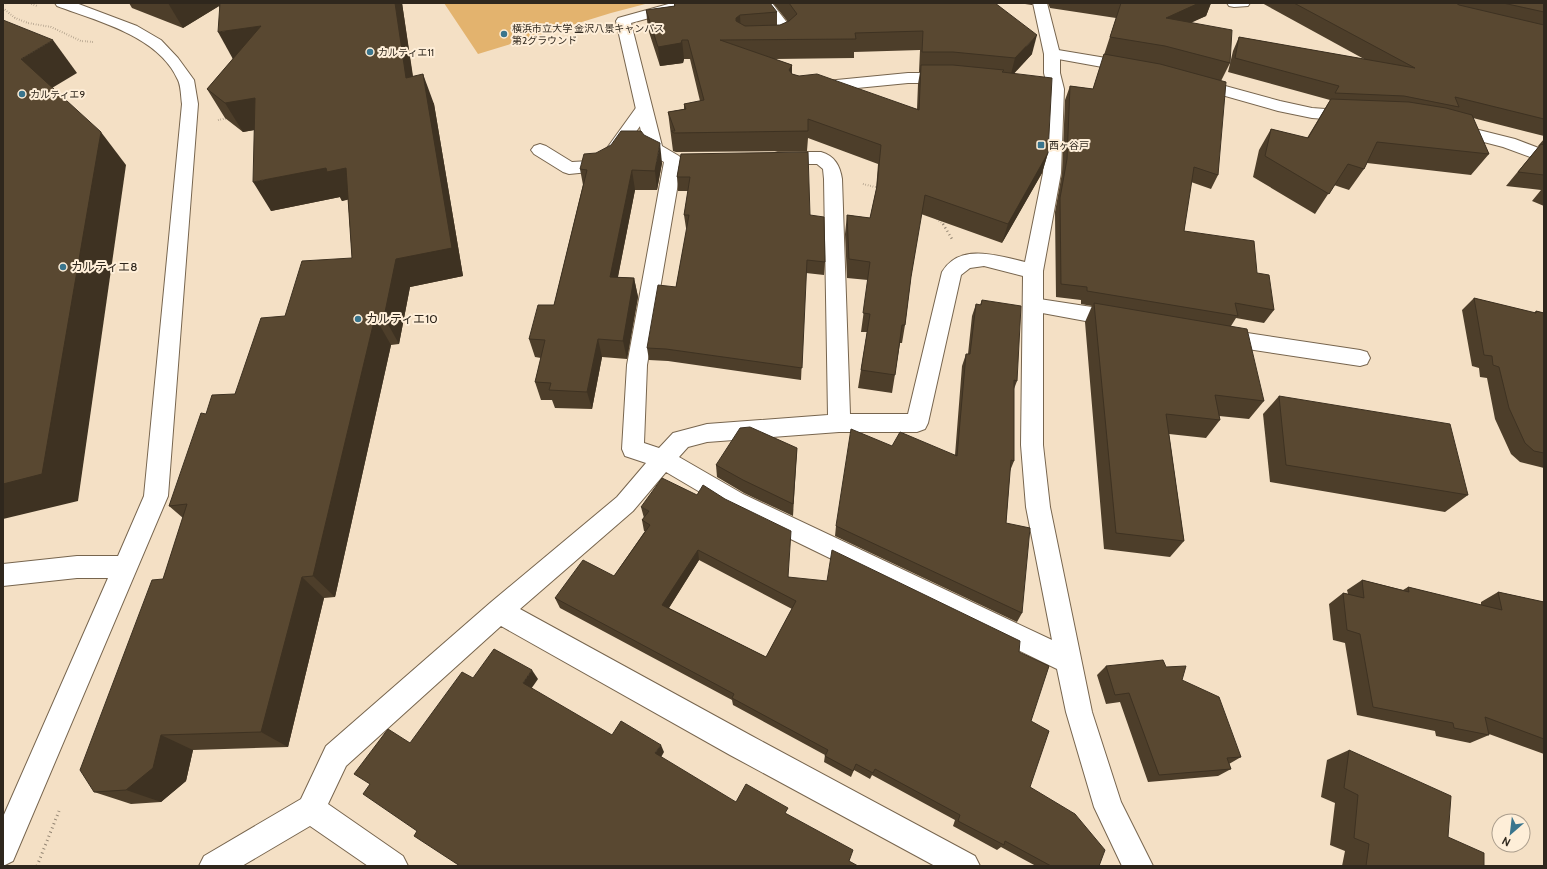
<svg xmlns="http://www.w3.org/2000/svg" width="1547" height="869" font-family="Cabin,'Noto Sans JP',sans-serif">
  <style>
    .green { fill: #e3b36e }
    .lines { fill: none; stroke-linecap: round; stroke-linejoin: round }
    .service-casing { stroke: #77654e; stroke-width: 2 }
    .minor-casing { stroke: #77654e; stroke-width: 2 }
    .tertiary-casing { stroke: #77654e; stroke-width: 2 }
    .path-far2 { stroke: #918371; stroke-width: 2; stroke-dasharray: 0.5 2; stroke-linecap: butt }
    .path-far1 { stroke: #918371; stroke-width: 2.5; stroke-dasharray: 1 3; stroke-linecap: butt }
    .path { stroke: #918371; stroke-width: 3; stroke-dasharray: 1 3.5; stroke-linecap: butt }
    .service { fill: #fff; fill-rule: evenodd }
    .minor { fill: #fff; fill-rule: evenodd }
    .tertiary { fill: #fff; fill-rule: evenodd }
    .wall { fill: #4d3e2a; fill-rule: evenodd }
    .shaded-wall { fill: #3e3222 }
    .building { fill: #594831; stroke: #3e3222; fill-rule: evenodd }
    .poi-dot { fill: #3a758d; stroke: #feeed8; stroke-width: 1.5 }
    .labels { text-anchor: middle; stroke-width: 4; stroke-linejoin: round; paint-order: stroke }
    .far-poi-label { font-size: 10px; fill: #2f271d; stroke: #feeed8; text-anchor: start }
    .poi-label { font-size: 12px; fill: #2f271d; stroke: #feeed8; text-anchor: start }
  </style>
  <rect width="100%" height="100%" fill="#f4e0c5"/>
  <polygon class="green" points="444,3 649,3 611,13 478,54"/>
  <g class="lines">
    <defs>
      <g id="service">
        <path d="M757,3H772L795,33C788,43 776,44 765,41L762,38L765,35L779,32Z"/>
        <polygon points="644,104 650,105 652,109 614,163 599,171 569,174 563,172 534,154 531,150 534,146 540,144 546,146 572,162 590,161 602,155 638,105"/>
        <polygon points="1033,298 1118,311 1125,314 1128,319 1125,324 1118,327 1026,310 1023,305 1026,300"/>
        <polygon points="1221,329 1360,350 1367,352 1370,358 1367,364 1360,366 1221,345 1214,342 1211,337 1214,332"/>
      </g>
      <g id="minor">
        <path d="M55,3H76L137,26L161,40L178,58L194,80L198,104L168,496L13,861L3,866V817L108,578H77L3,586V564L77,556H118L144,496L182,104C181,97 181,86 178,80C159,36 97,21 57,6Z"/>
        <path d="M672,3H695L693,6L631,23L662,146L679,156L682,160L647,365L644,443L659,448L673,433L707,424L828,415L824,179L823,169L817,164H778L772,162L769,158L772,154L778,152H821C835,156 840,166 842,179L850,414H908L942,272C960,242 999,256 1025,262L1043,173L1048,89L1044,73V54L1033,3H1047L1060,54V73L1064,89L1061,173L1043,271V445L1050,507L1092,712L1121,802L1153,866H1122L1094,807L1066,712L1057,669L727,508L666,472L633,511L520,609L750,735L975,856L980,866H935L730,755L501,626L346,766L328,804L403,856L408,866H368L310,826L242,866H199L204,856L301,799L326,746L490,603L617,497L646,463L625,456L622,449L627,365L664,162L648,153L645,149L616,21L618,18ZM984,266L1023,276L1021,445L1026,507L1052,640L743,494L679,457L688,447L707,442L839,432H917L925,429L928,423L961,275L970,268Z"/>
        <polygon points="1227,3 1250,3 1248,6 1234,7 1229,6"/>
        <polygon points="908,73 949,73 955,75 957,78 955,81 949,83 908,83 816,92 810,90 808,87 810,84 816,82"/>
      </g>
      <g id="tertiary">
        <polygon points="1052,49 1130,62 1136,64 1138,67 1136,70 1130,72 1047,57 1044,54 1047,51"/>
        <polygon points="1196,78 1280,101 1312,108 1352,111 1358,112 1360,116 1358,120 1352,121 1312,118 1278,111 1190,86 1188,83 1190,80"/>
        <polygon points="1451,123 1515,139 1544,150 1544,162 1503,147 1445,132 1443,128 1445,124"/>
      </g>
    </defs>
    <use href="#service" class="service-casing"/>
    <use href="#minor" class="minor-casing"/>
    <use href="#tertiary" class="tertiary-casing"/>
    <g class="path-far2">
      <polyline points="29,3 37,6"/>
      <polyline points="3,4 7,3"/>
      <polyline points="3,8 15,18 28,23 51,27 81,41 94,42"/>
      <polyline points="218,120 228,118"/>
      <polyline points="863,184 879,188"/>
      <polyline points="937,219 944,225"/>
    </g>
    <polyline class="path-far1" points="943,224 952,239"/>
    <polyline class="path" points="37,866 59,811"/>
    <use href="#service" class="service"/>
    <use href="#minor" class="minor"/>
    <use href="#tertiary" class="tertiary"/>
  </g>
  <g class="wall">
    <polygon points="129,3 402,3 413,76 434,104 463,276 410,287 399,344 391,345 335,597 324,598 288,747 193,750 186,781 161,802 131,804 94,792 183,518 169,506 206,414 235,394 285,316 352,258 348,199 342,201 340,197 271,211 254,130 243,132 225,118 207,89 233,59 219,6 183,28 132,8"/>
    <path d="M674,3L777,12V25H780L788,22L773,3H995L1032,54L1014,73L1048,153L1042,173L1002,243L921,214L911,277L905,325L902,343H900L892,393L858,388L867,332H861L868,280L847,278L845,234L847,215L870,218L876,190L878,164L808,138L807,151L676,152L673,151L668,112L684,109V104L700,101L690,59H684L683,63L660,66L648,29L646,10L674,6ZM920,50L919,72H920L918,84L917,109L792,74V65L774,59L854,58V52Z"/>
    <polygon points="1018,3 1033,3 1032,5"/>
    <polygon points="1048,3 1211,3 1206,16 1191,22 1230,63 1221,81 1218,175 1211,189 1191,182 1184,231 1257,273 1274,310 1264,323 1236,318 1231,326 1264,401 1249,419 1219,416 1220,420 1206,438 1169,434 1184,541 1170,557 1104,549 1085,322 1092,306 1081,304 1081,300 1056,297 1055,212 1062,173 1065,100 1070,86 1093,89 1116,18 1050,8"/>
    <polygon points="1262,3 1544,3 1544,136 1473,118 1489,154 1471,175 1367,163 1364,169 1349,190 1334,185 1315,214 1253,177 1259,150 1271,129 1307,138 1330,100 1228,72 1233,51 1239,37 1364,59"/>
    <polygon points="1544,139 1544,206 1532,201 1541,190 1506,186 1539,146 1538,146"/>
    <polygon points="596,153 662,163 657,190 635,190 618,277 634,278 638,297 627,359 602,357 592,409 555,408 552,400 541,400 535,382 541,358 535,357 529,339 554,305 583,185 580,169"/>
    <polygon points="681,154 810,215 825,262 824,275 806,273 801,380 668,361 649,360 647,348 676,287 687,228 686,228 684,215 688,191 678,191 677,177"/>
    <polygon points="1474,298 1534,313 1536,311 1544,313 1544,468 1520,462 1511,454 1495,419 1487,378 1480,377 1479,368 1472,366 1462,310"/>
    <polygon points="982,300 1017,381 1014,389 1014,461 1010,471 1006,523 1022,613 1017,622 835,536 836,526 892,446 955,455 962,366 966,354 968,354 972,316 976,304 980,305"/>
    <polygon points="1279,396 1468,495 1445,512 1270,482 1263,414"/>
    <polygon points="797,448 793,516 744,493 717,477 716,465"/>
    <path d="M641,507L789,577L1019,652L1031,721L1030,787L1099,866H1036L1001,847L997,850L953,826L955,820L872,775L870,779L854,770L851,777L824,762L825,755L733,705L732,700L560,608L555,598L614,576L645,531H644L642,520L644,518ZM699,560L792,609L766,657L669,608Z"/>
    <polygon points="1362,580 1403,590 1408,587 1481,605 1481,602 1498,592 1544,602 1544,754 1489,734 1489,735 1470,743 1436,736 1435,731 1357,715 1345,643 1333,640 1329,604 1343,593 1348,594 1347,590"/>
    <polygon points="1106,666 1166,667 1182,680 1241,757 1229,764 1231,769 1218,776 1148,782 1120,702 1106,704 1097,675"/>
    <polygon points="1349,750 1448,837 1484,866 1342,866 1345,851 1330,845 1335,803 1321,797 1327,760"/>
  </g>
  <g class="shaded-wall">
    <polygon points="168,3 224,3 183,28"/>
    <polygon points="395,3 402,3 417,107 406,78"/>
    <polygon points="1199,3 1211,3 1206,16 1158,38 1166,18"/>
    <polygon points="740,15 741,34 737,38 737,40 736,18"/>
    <polygon points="261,26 234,61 218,32"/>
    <polygon points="1037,35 1032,54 1010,78 1015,58"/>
    <polygon points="53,40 77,73 47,91 21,59"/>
    <polygon points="682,40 684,59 683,63 660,66 658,47"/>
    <polygon points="792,65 791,85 789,70"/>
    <polygon points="423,74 434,104 463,276 410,287 399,344 384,317"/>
    <polygon points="255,98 271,127 243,132 225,103"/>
    <polygon points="101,132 126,165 78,501 3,519 3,484"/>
    <polygon points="660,143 662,163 657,190 655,171"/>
    <polygon points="1048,153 1042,173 1002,243 1008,224"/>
    <polygon points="326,168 346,168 360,197 342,201 340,197 271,211 253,182"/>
    <polygon points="632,170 635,190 614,296 610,277"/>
    <polygon points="634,278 638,297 627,359 623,341"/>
    <polygon points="375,317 391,345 335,597 313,576"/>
    <polygon points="598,339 602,357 592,409 587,392"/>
    <polygon points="698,550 699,560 665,614 662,605"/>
    <polygon points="302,577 324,598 288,747 261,732"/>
    <polygon points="532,670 538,679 529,692 523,683"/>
    <polygon points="161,735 193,750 186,781 161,802 126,790"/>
    <polygon points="661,745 664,752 659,761 655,753"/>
  </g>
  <g class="building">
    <polygon points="220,3 395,3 406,78 423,74 452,248 396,259 384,317 375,317 313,576 302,577 261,732 161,735 153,768 126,790 94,792 80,770 152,580 163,579 187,504 169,506 201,413 206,414 212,395 235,394 261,318 285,316 302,261 352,258 346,168 327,172 326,168 253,182 255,98 225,103 207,89 261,26 218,32"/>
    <polygon points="674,3 770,3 777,12 740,15 736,18 736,21 745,26 780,25 789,21 797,14 789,3 995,3 1037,35 1015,58 953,52 922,52 923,31 855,33 856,39 720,40 792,65 789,70 792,74 799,76 817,74 919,110 921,65 953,65 1004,70 1002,72 1052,78 1048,153 1008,224 925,195 911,277 905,325 902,325 895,375 861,370 870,314 863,313 870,262 849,259 847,215 870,218 877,186 881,145 808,119 808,131 674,133 671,131 675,131 668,112 686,109 684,104 704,100 688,40 682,40 681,43 658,47 646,10 675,6"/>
    <polygon points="1121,3 1199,3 1166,18 1232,30 1230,63 1165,46 1110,37"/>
    <polygon points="1294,3 1456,3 1459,5 1544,25 1544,119 1455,97 1459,107 1404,96 1335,93 1339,86 1235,58 1239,37 1415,68"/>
    <polygon points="1503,3 1544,3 1544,12"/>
    <polygon points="3,20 53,40 21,59 101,132 42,474 3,484"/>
    <polygon points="1104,54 1160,64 1226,82 1218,175 1194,167 1184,231 1254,241 1257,273 1269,275 1274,310 1235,303 1238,316 1087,291 1087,287 1061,284 1060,198 1067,159 1070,86 1093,89"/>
    <polygon points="1331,99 1409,102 1446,108 1472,115 1489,154 1377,142 1364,169 1348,164 1329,194 1265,156 1271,129 1308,138"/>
    <polygon points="621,131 641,131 644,135 660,143 655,171 632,170 610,277 634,278 623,341 598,339 587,392 549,390 551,383 535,382 545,340 529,339 538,305 554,305 587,170 580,169 584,154 596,153 611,145"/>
    <polygon points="1541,144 1544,145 1544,175 1518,172"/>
    <polygon points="808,152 810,215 824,217 825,262 807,260 802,368 666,349 647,348 658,285 676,287 689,215 684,215 690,177 677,177 681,154"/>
    <polygon points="1474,298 1536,313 1536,311 1544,313 1544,453 1534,451 1525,443 1509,408 1499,367 1493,365 1492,356 1484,355"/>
    <polygon points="982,300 1021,306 1017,381 1014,380 1014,461 1011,460 1006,523 1030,528 1022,613 836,526 851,429 892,446 900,432 957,456 966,354 970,354 976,304 981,305"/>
    <polygon points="1094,303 1247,329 1264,401 1215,395 1220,420 1166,414 1184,541 1116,533"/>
    <polygon points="1279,396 1450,424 1468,495 1286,465"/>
    <polygon points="750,427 797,448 793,504 743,480 716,465 740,428"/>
    <path d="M662,478L697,495L703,485L725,499L791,531L788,577L827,581L832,550L1020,641L1019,652L1049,666L1031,721L1049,731L1030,787L1075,814L1105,850L1099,866H1051L1005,841L1004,845L958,821L960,815L875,769L873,773L856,764L853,771L825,756L828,750L732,698L734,694L555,598L583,560L614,576L650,525L642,520L649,511L641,507ZM698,550L796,601L766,657L662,605Z"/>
    <polygon points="1362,580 1409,592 1408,587 1502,610 1498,592 1544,602 1544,739 1485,717 1489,735 1454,728 1453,723 1373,707 1360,634 1347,630 1343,593 1364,598"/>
    <polygon points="494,649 532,670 523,683 612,735 621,721 661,745 655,753 736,802 746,784 788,808 785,813 853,850 849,861 858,866 460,866 414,836 417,831 363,794 370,784 354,774 388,729 410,743 462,672 473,678"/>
    <polygon points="1163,660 1166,667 1186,666 1182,680 1219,697 1241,757 1227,758 1231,769 1159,775 1129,693 1115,695 1106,666"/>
    <polygon points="1349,750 1451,796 1448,837 1484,853 1484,866 1366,866 1369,844 1354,838 1358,795 1344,788"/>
  </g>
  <g class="poi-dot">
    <circle cx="504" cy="34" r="4"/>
    <circle cx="370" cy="52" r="4"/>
    <circle cx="22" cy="94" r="4"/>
    <rect x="1037" y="141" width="8" height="8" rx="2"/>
    <circle cx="63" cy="267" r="4"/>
    <circle cx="358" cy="319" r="4"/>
  </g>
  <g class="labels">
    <g class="far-poi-label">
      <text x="512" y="32">横浜市立大学 金沢八景キャンパス<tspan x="512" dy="12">第2グラウンド</tspan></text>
      <text x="378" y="56">カルティエ11</text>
      <text x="30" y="98">カルティエ9</text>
      <text x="1049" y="149">西ヶ谷戸</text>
    </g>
    <g class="poi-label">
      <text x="71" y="271">カルティエ8</text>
      <text x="366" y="323">カルティエ10</text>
    </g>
  </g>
  <rect width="1547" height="869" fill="none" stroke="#2f271d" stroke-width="8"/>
  <g transform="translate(1511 833) rotate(208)"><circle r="19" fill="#feeed8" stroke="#ab9e8d"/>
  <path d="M0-3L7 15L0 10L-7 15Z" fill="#3a758d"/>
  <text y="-6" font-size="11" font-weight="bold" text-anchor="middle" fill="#2f271d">N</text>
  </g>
</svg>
